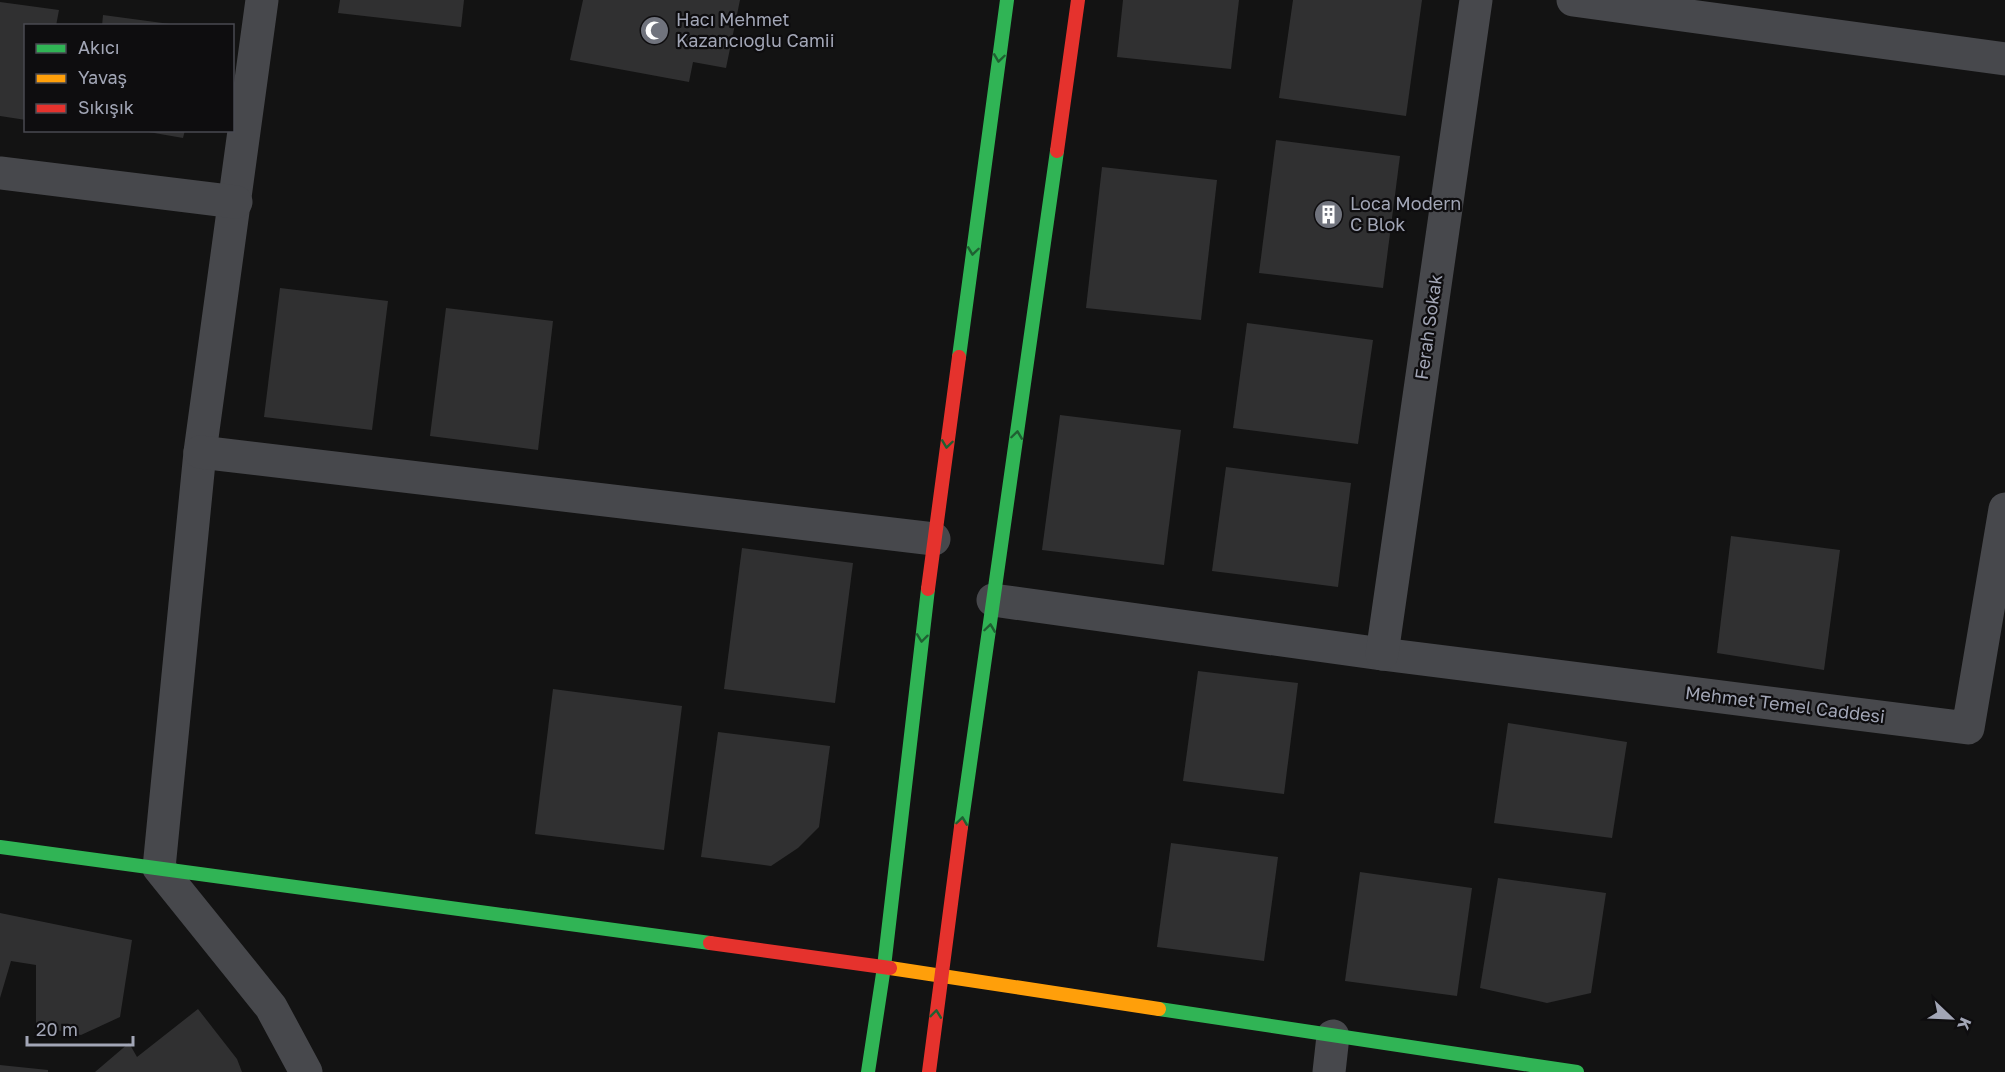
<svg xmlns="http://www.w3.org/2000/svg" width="2005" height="1072" font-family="'Golos Text',sans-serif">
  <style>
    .building { fill: #303031 }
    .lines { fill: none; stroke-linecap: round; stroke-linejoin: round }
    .street { stroke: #47484c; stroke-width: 33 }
    .fast { stroke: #30b455; stroke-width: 14 }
    .slow { stroke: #ff9f0a; stroke-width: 14 }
    .jam { stroke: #e5322d; stroke-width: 14 }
    .oneway { stroke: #1f6032 }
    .labels { text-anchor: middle; stroke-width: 4.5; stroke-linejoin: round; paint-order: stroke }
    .poi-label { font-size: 18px; fill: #a2a6b6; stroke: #0e0d0f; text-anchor: start }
    .street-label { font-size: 18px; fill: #a2a6b6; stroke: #0e0d0f }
  </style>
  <rect width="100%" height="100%" fill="#131313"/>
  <g class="building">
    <polygon points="340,0 464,0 461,27 338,13"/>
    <polygon points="583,0 740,0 726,68 693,62 689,82 570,60"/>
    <polygon points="1123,0 1239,0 1231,69 1117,57"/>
    <polygon points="1293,0 1422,0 1406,116 1279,98"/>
    <polygon points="0,2 59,10 56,26 26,26 26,120 0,116"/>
    <polygon points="103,15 170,24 170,26 102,26"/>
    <polygon points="137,130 185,130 183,138"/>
    <polygon points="1276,140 1400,156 1383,288 1259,273"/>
    <polygon points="1102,167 1217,180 1201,320 1086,308"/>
    <polygon points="280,288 388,301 372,430 264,417"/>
    <polygon points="446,308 553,321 538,450 430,436"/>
    <polygon points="1247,323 1373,340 1358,444 1233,428"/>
    <polygon points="1060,415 1181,430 1164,565 1042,550"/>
    <polygon points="1226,467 1351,483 1338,587 1212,571"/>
    <polygon points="1731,536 1840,550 1824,670 1717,653"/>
    <polygon points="742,548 853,563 835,703 724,689"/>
    <polygon points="1198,671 1298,683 1284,794 1183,781"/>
    <polygon points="553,689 682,706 664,850 535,834"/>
    <polygon points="1508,723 1627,742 1612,838 1494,823"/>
    <polygon points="718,732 830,746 819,827 798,848 771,866 701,857"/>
    <polygon points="1171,843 1278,857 1264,961 1157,947"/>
    <polygon points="1360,872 1472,888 1457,996 1345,981"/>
    <polygon points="1498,878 1606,893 1591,993 1547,1003 1480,988"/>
    <polygon points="0,913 132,940 120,1017 81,1035 36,1026 36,965 11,961 0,998"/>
    <polygon points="198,1009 237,1059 242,1072 95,1072 129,1043 137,1057"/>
    <polygon points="0,1065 48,1070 48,1072 0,1072"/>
  </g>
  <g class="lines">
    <g class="street">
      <polyline points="262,0 200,452 159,868 271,1007 306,1072"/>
      <polyline points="1573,0 2005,59"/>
      <polyline points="0,173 236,202"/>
      <polyline points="200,452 934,539"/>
      <polyline points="993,600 1382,654 1968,728 2005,509"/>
      <polyline points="1382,654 1476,0"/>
      <polyline points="1329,1072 1333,1036"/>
    </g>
    <g class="fast">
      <polyline points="959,357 1007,0"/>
      <polyline points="961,827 1057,151"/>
      <polyline points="0,847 710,943"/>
      <polyline points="1159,1009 1577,1072"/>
      <polyline points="868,1072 884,967 928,589"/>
    </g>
    <polyline class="slow" points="890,968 1159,1009"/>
    <g class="jam">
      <polyline points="1057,151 1078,0"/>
      <polyline points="928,589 959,357"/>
      <polyline points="710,943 890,968"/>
      <polyline points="929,1072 961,827"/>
    </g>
  </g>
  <defs><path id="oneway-chevron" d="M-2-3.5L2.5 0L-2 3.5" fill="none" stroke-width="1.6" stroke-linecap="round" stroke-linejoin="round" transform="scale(1.5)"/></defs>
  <g class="oneway">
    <use href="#oneway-chevron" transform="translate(999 58) rotate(98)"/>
    <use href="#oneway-chevron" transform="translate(973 251) rotate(98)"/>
    <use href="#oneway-chevron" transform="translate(1017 435) rotate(-82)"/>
    <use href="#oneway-chevron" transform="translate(947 444) rotate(98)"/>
    <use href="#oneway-chevron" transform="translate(990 628) rotate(-82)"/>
    <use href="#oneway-chevron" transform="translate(922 638) rotate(97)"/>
    <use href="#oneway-chevron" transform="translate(962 821) rotate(-82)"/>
    <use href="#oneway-chevron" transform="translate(936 1014) rotate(-83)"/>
  </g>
  <defs>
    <symbol id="mosque-disc" viewBox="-11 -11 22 22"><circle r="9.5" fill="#70737d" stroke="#0e0d0f"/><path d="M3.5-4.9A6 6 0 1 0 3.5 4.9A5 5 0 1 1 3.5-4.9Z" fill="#fff"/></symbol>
    <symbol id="building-disc" viewBox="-11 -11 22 22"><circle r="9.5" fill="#70737d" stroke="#0e0d0f"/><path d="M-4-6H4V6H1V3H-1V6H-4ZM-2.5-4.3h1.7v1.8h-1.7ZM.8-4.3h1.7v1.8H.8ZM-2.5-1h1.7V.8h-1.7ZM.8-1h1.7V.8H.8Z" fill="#fff"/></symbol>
  </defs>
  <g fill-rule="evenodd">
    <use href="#mosque-disc" x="638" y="14" width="33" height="33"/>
    <use href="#building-disc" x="1312" y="198" width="33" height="33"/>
  </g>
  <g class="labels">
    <g class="poi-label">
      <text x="676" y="26">Hacı Mehmet<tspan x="676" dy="21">Kazancıoğlu Camii</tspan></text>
      <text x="1350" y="210">Loca Modern<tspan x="1350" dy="21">C Blok</tspan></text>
    </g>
    <g class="street-label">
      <text transform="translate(1429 327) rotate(-82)" y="6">Ferah Sokak</text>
      <text transform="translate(1785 705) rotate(7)" y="6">Mehmet Temel Caddesi</text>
    </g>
  </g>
  <rect x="24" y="24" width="210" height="108" fill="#0e0d0f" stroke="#494a52" stroke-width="1.5"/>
  <rect x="36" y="44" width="30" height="9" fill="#30b455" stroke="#494a52" stroke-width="1.5"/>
  <text x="78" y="54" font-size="18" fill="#a2a6b6">Akıcı</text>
  <rect x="36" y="74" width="30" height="9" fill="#ff9f0a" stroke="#494a52" stroke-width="1.5"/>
  <text x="78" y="84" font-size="18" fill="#a2a6b6">Yavaş</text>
  <rect x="36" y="104" width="30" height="9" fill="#e5322d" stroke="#494a52" stroke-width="1.5"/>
  <text x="78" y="114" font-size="18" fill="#a2a6b6">Sıkışık</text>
  <g transform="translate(1951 1018) rotate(113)" stroke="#0e0d0f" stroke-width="4.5" paint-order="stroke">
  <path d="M0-4.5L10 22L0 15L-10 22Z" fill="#a2a6b6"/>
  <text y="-9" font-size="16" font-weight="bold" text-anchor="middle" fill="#a2a6b6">K</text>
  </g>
  <path d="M27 1036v9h106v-9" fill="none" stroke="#a2a6b6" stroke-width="3"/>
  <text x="36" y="1036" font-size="18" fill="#a2a6b6" stroke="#0e0d0f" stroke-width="4.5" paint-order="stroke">20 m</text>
</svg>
